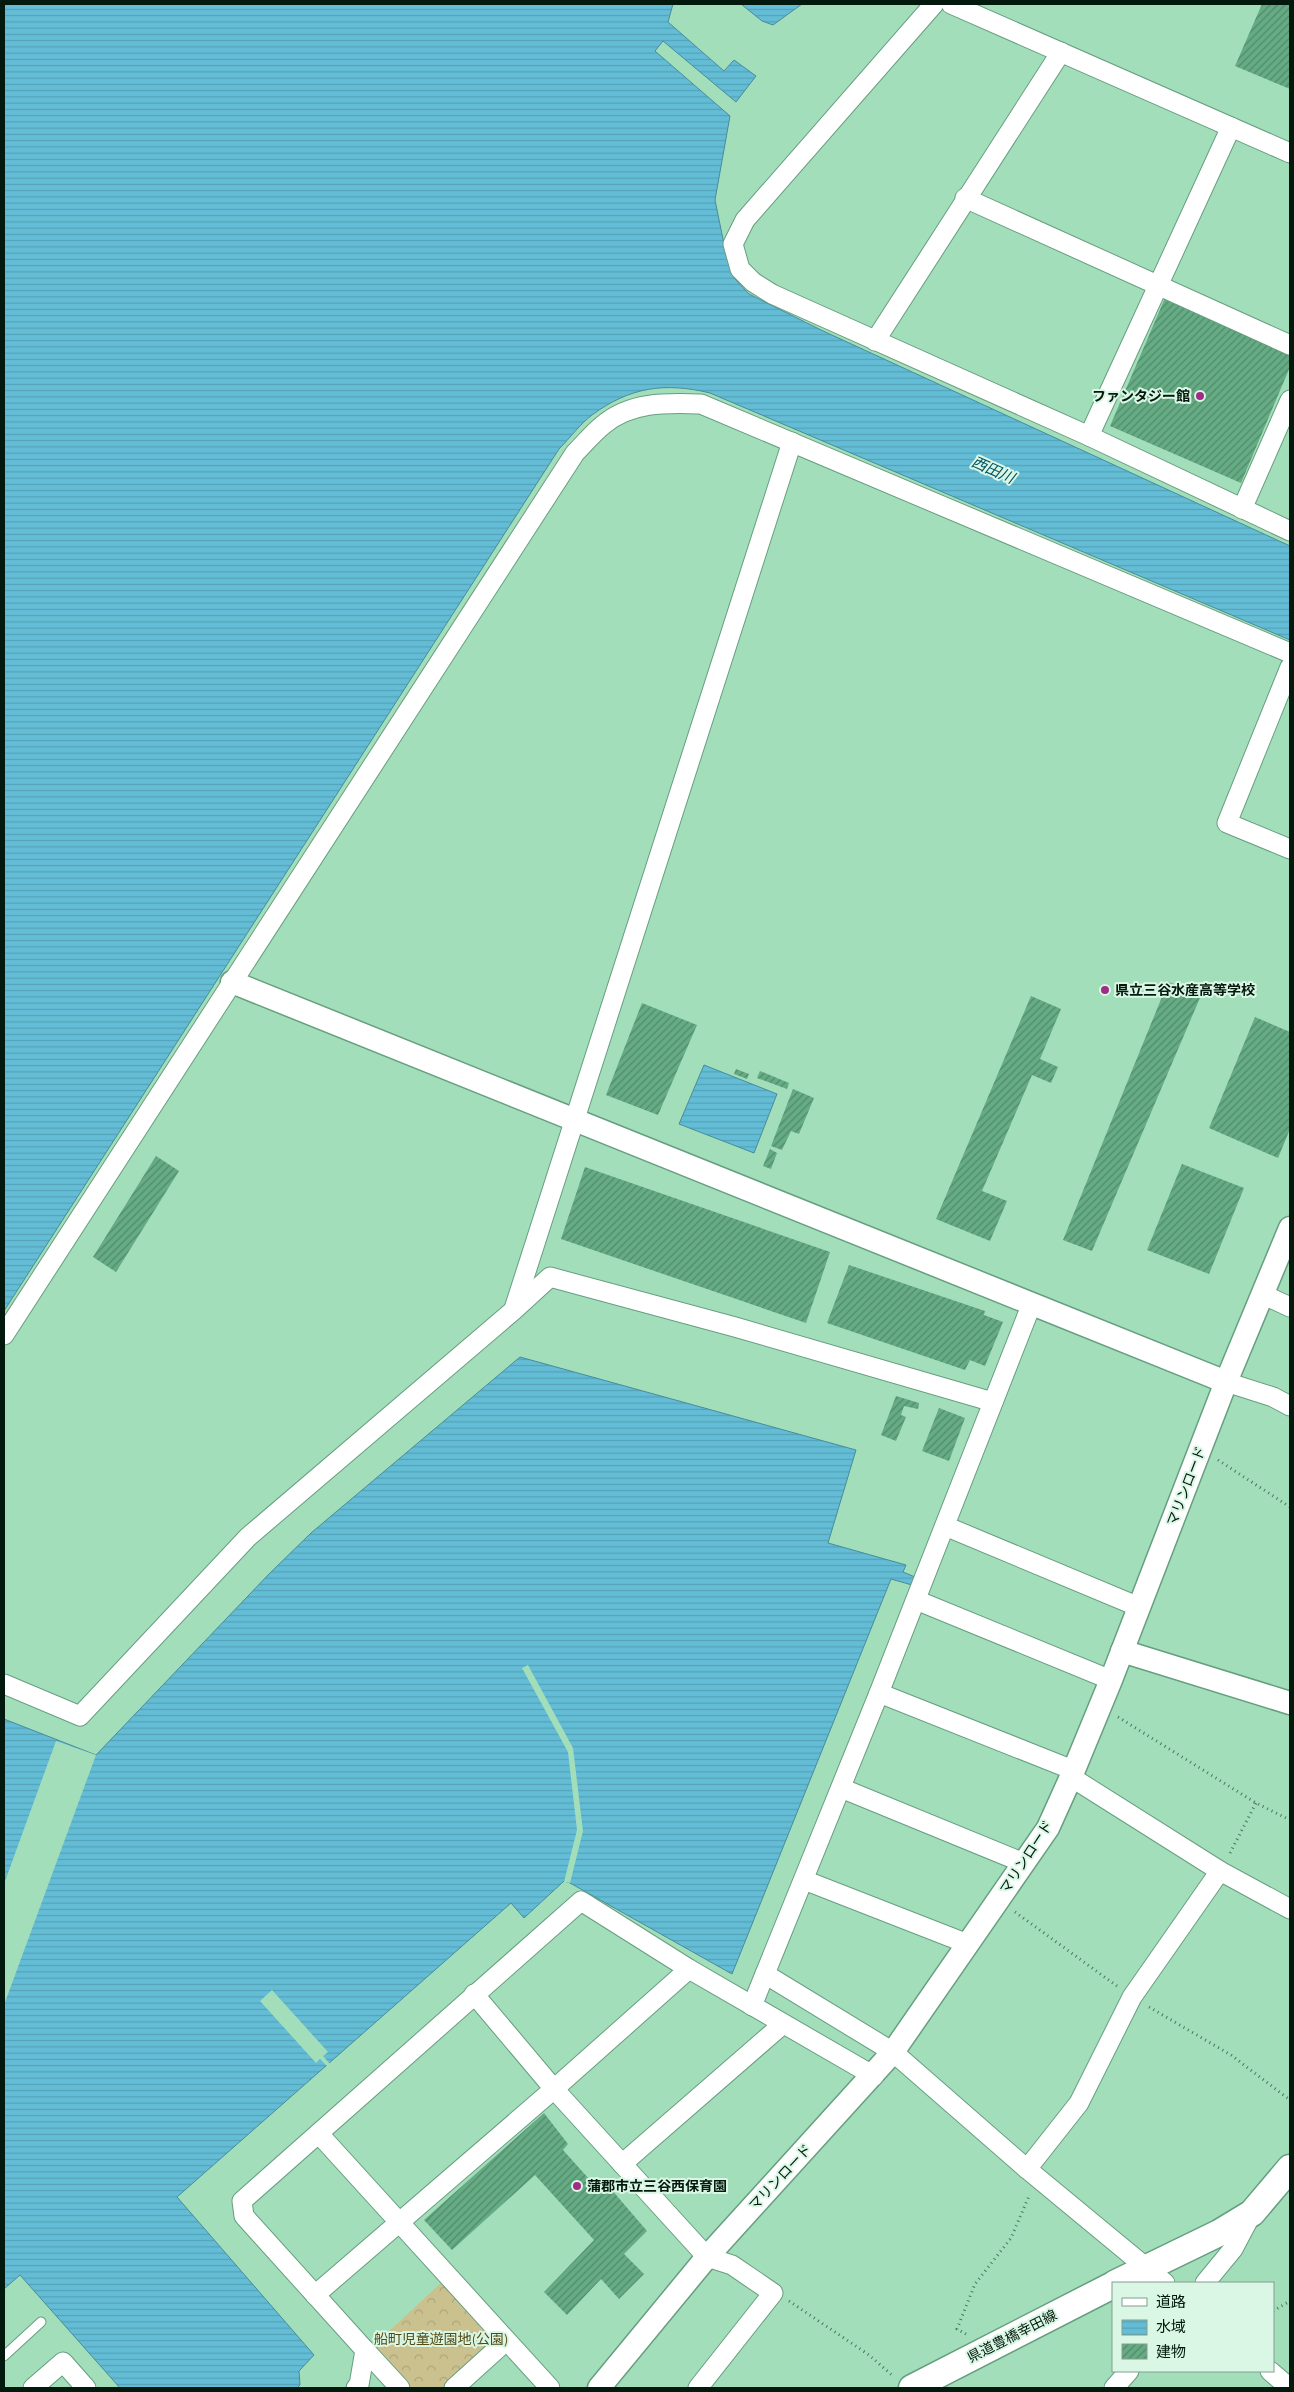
<svg xmlns="http://www.w3.org/2000/svg" width="1294" height="2392" font-family="'Source Sans 3','Noto Sans JP',sans-serif">
  <style>
    .forest { fill: url(#forest-crowns) }
    .water { fill: url(#water-rules); stroke: #478c9a }
    .pier { fill: #a3debb }
    .building { fill: url(#building-hatch) }
    .lines { fill: none; stroke-linecap: round; stroke-linejoin: round }
    .service-casing { stroke: #669f7f; stroke-width: 11 }
    .minor-casing { stroke: #669f7f; stroke-width: 21 }
    .tertiary-casing { stroke: #669f7f; stroke-width: 25 }
    .secondary-casing { stroke: #669f7f; stroke-width: 29 }
    .path { stroke: #4d745e; stroke-width: 3; stroke-dasharray: 1 4; stroke-linecap: butt }
    .service { stroke: #fff; stroke-width: 9 }
    .minor { stroke: #fff; stroke-width: 19 }
    .tertiary { stroke: #fff; stroke-width: 22 }
    .secondary { stroke: #fff; stroke-width: 26 }
    .poi-dot { fill: #a12c86; stroke: #daf7e5; stroke-width: 2 }
    .labels { text-anchor: middle; stroke-width: 4; stroke-linejoin: round; paint-order: stroke }
    .poi-label { font-size: 14px; font-weight: bold; fill: #03190d; stroke: #daf7e5; text-anchor: start }
    .street-label { font-size: 14px; fill: #03190d; stroke: #daf7e5 }
    .park-label { font-size: 14px; fill: #544a13; stroke: #daf7e5 }
    .water-label { font-size: 15px; font-style: italic; fill: #015365; stroke: #daf7e5 }
  </style>
  <defs>
    <pattern id="forest-crowns" width="20" height="18" patternUnits="userSpaceOnUse" patternTransform="scale(1.25)"><rect width="20" height="18" fill="#cbc18f"/><path d="M2 6a3 3 0 1 1 6 0M12 15a3 3 0 1 1 6 0" fill="none" stroke="#ada57a"/></pattern>
    <pattern id="water-rules" width="6" height="5" patternUnits="userSpaceOnUse" patternTransform="scale(1.25)"><rect width="6" height="5" fill="#64bdd6"/><path d="M0 2.5h6" fill="none" stroke="#55a2b6"/></pattern>
    <pattern id="building-hatch" width="6" height="6" patternUnits="userSpaceOnUse" patternTransform="scale(1.25)"><rect width="6" height="6" fill="#65ab84"/><path d="M-1 1l2-2M0 6l6-6M5 7l2-2" fill="none" stroke="#518a6a"/></pattern>
  </defs>
  <rect width="100%" height="100%" fill="#a3debb"/>
  <polygon class="forest" points="444,2280 500,2341 448,2388 410,2388 372,2347"/>
  <g class="water">
    <path d="M4,4H673L668,22L724,71L734,60L756,76L736,102L663,41L655,51L730,116L715,200L725,249L735,279L749,294L821,330L1290,546V640L710,393C665,382 630,387 592,415C580,424 570,438 559,449L4,1311Z"/>
    <polygon points="741,4 802,4 773,25 762,21"/>
    <polygon points="704,1065 777,1094 754,1153 679,1124"/>
    <polygon points="520,1357 856,1450 828,1543 906,1565 903,1572 915,1577 912,1585 891,1579 732,1974 570,1883 564,1881 524,1918 511,1903 177,2197 314,2355 299,2371 300,2385 297,2388 120,2388 20,2275 4,2289 4,1719 96,1755 269,1574 311,1533"/>
  </g>
  <g class="pier">
    <polygon points="528,1665 573,1748 583,1831 570,1883 564,1882 577,1830 568,1752 522,1668"/>
    <polygon points="56,1741 96,1755 4,2005 4,1884"/>
    <polygon points="272,1990 328,2052 323,2056 330,2064 327,2066 320,2059 316,2063 260,2001"/>
  </g>
  <g class="building">
    <polygon points="1262,4 1290,4 1290,89 1235,66"/>
    <polygon points="1165,298 1290,354 1290,367 1241,483 1110,426"/>
    <polygon points="1168,982 1202,993 1092,1251 1063,1240"/>
    <polygon points="1031,996 1061,1009 1040,1059 1058,1067 1051,1083 1032,1075 982,1191 1007,1201 990,1241 936,1219"/>
    <polygon points="642,1003 697,1025 658,1115 606,1095"/>
    <polygon points="1255,1017 1290,1032 1290,1129 1278,1158 1209,1128"/>
    <polygon points="736,1069 749,1074 747,1079 734,1074"/>
    <polygon points="760,1071 789,1083 787,1089 757,1078"/>
    <polygon points="793,1089 814,1098 799,1134 791,1131 782,1150 771,1146"/>
    <polygon points="770,1149 777,1153 771,1169 763,1166"/>
    <polygon points="156,1156 179,1171 116,1272 93,1257"/>
    <polygon points="1182,1164 1244,1188 1209,1274 1147,1250"/>
    <polygon points="585,1167 830,1252 806,1323 561,1239"/>
    <polygon points="849,1265 985,1311 984,1315 1003,1322 985,1366 970,1360 965,1370 827,1323"/>
    <polygon points="896,1396 919,1403 918,1409 904,1406 901,1415 906,1417 896,1441 881,1435"/>
    <polygon points="939,1408 965,1418 949,1461 922,1451"/>
    <polygon points="544,2113 568,2144 563,2150 598,2189 605,2182 647,2231 624,2254 644,2274 619,2299 601,2279 567,2315 544,2292 594,2240 535,2175 452,2250 424,2220"/>
  </g>
  <g class="lines">
    <defs>
      <polyline id="service" points="4,2356 41,2322"/>
      <g id="minor">
        <polyline points="934,4 745,220 733,244 740,269 753,282 772,294 1089,436 1290,531"/>
        <polyline points="951,4 1290,153"/>
        <polyline points="965,198 1290,345"/>
        <polyline points="875,341 1061,52"/>
        <polyline points="1089,436 1231,127"/>
        <polyline points="1242,509 1290,400"/>
        <polyline points="1290,667 1227,823 1290,849"/>
        <polyline points="1264,1295 1290,1307"/>
        <polyline points="514,1309 792,442"/>
        <path d="M4,1335L575,453C585,443 593,433 603,425C631,401 668,403 701,404L1290,653"/>
        <polyline points="1226,1382 1273,1397 1290,1406"/>
        <polyline points="945,1526 1139,1607"/>
        <polyline points="916,1600 1111,1680"/>
        <polyline points="4,1684 80,1716 248,1537 514,1310 550,1277 735,1327 993,1402"/>
        <polyline points="879,1693 1073,1770"/>
        <polyline points="1071,1777 1220,1871 1290,1909"/>
        <polyline points="841,1788 1024,1863"/>
        <polyline points="804,1880 968,1944"/>
        <polyline points="765,1974 893,2052 1027,2169 1165,2283"/>
        <polyline points="474,1994 554,2089 707,2257 732,2265 773,2293 698,2388"/>
        <polyline points="752,2006 879,1693 1032,1303"/>
        <polyline points="319,2134 550,2388"/>
        <polyline points="622,2164 783,2024"/>
        <polyline points="1027,2169 1079,2103 1132,1997 1220,1871"/>
        <polyline points="1205,2283 1233,2249 1252,2213"/>
        <polyline points="315,2295 554,2089 689,1969"/>
        <polyline points="365,2350 400,2388"/>
        <polyline points="1270,2371 1290,2388"/>
        <polyline points="33,2388 63,2362 86,2388"/>
        <polyline points="356,2388 359,2385 365,2350 244,2216 242,2201 581,1901 689,1969 874,2076"/>
        <polyline points="454,2388 506,2341"/>
        <polyline points="1114,2388 1129,2371"/>
      </g>
      <g id="tertiary">
        <polyline points="232,982 1226,1382"/>
        <polyline points="1122,1651 1290,1703"/>
        <polyline points="599,2388 707,2257 893,2052 1048,1828 1071,1777 1111,1680 1226,1382 1290,1228"/>
      </g>
      <g id="secondary">
        <polyline points="1116,2283 1219,2233 1252,2213 1290,2168"/>
        <polyline points="912,2388 1113,2285"/>
      </g>
    </defs>
    <use href="#service" class="service-casing"/>
    <use href="#minor" class="minor-casing"/>
    <use href="#tertiary" class="tertiary-casing"/>
    <use href="#secondary" class="secondary-casing"/>
    <g class="path">
      <polyline points="1218,1460 1290,1507"/>
      <polyline points="1118,1717 1256,1803 1290,1820"/>
      <polyline points="1230,1853 1256,1803"/>
      <polyline points="1015,1912 1117,1986"/>
      <polyline points="1149,2007 1231,2055 1290,2100"/>
      <polyline points="789,2301 869,2355 893,2376"/>
      <polyline points="1273,2311 1290,2301"/>
      <polyline points="966,2334 957,2329 975,2284 1011,2238 1029,2196"/>
    </g>
    <use href="#service" class="service"/>
    <use href="#minor" class="minor"/>
    <use href="#tertiary" class="tertiary"/>
    <use href="#secondary" class="secondary"/>
  </g>
  <g class="poi-dot">
    <circle cx="1200" cy="396" r="5"/>
    <circle cx="1105" cy="990" r="5"/>
    <circle cx="577" cy="2186" r="5"/>
  </g>
  <g class="labels">
    <g class="poi-label">
      <text x="1190" y="401" text-anchor="end">ファンタジー館</text>
      <text x="1115" y="995">県立三谷水産高等学校</text>
      <text x="587" y="2191">蒲郡市立三谷西保育園</text>
    </g>
    <g class="street-label">
      <text transform="translate(1186 1486) rotate(-69)" y="5">マリンロード</text>
      <text transform="translate(1026 1857) rotate(-57)" y="5">マリンロード</text>
      <text transform="translate(780 2177) rotate(-47)" y="5">マリンロード</text>
      <text transform="translate(1012 2336) rotate(-27)" y="5">県道豊橋幸田線</text>
    </g>
    <g class="park-label">
      <text x="441" y="2344">船町児童遊園地(公園)</text>
    </g>
    <g class="water-label">
      <text transform="translate(993 470) rotate(24)" y="5">西田川</text>
    </g>
  </g>
  <rect width="1294" height="2392" fill="none" stroke="#03190d" stroke-width="10"/>
  <rect x="1112" y="2282" width="162" height="90" fill="#daf7e5" stroke="#849e8f"/>
  <rect x="1122" y="2298" width="25" height="8" fill="#ffffff" stroke="#849e8f"/>
  <text x="1156" y="2307" font-size="15" fill="#03190d">道路</text>
  <rect x="1122" y="2320" width="25" height="15" fill="url(#water-rules)" stroke="#849e8f"/>
  <text x="1156" y="2332" font-size="15" fill="#03190d">水域</text>
  <rect x="1122" y="2344" width="25" height="15" fill="url(#building-hatch)" stroke="#849e8f"/>
  <text x="1156" y="2357" font-size="15" fill="#03190d">建物</text>
</svg>
